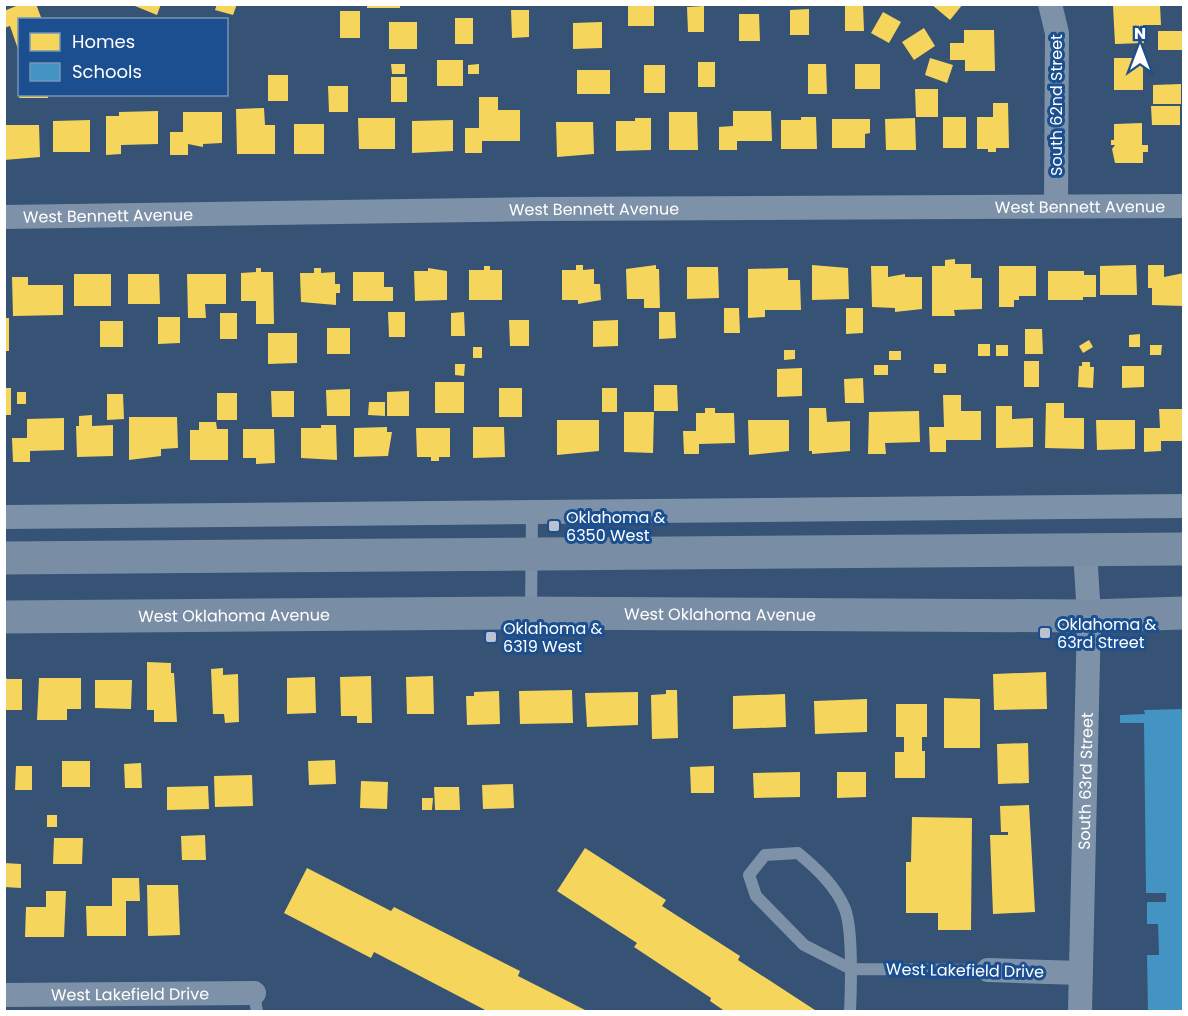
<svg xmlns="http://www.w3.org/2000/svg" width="1188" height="1016" font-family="Poppins,sans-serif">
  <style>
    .homes { fill: #f6d55c }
    .schools { fill: #4393c3 }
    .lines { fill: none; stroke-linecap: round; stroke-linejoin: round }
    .lane { stroke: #7d92a8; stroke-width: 12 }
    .street { stroke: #7d92a8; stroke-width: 24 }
    .secondary { stroke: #798da4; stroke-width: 33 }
    .poi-dot { fill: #b9c2ce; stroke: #1b4f8f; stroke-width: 2 }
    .labels { text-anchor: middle; stroke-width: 6; stroke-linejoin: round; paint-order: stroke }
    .street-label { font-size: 16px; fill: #fff; stroke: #1b4f8f }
    .poi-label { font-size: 16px; fill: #fff; stroke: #1b4f8f; text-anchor: start }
  </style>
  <rect width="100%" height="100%" fill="#365274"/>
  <g class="homes">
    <polygon points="21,4 36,4 42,20 20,20 19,52 10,26 4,28 4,11"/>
    <polygon points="130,4 161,4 157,15"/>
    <polygon points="217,4 237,4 233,15 215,10"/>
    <rect x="367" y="4" width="33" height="4"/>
    <rect x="628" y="4" width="26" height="22"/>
    <polygon points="931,4 963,4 950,20"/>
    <polygon points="845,5 863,5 864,31 845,31"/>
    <polygon points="1160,5 1161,25 1143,25 1144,43 1115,44 1113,6"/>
    <polygon points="704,6 704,32 688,32 687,7"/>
    <polygon points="809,9 809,35 790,35 790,10"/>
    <polygon points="511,10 529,10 529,37 512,38"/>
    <rect x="340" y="11" width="20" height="27"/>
    <polygon points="883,12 901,22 889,43 871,33"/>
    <polygon points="739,14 759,14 760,41 739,41"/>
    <rect x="455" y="18" width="18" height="26"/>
    <rect x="389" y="22" width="28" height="27"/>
    <polygon points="602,22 602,48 573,49 573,23"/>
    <polygon points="924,28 935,46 914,60 902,42"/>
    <polygon points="964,30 994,30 995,71 965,71 965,60 950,60 950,43 964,43"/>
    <rect x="1158" y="31" width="24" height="19"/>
    <polygon points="930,58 953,65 947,83 925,75"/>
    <rect x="1114" y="58" width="29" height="32"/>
    <rect x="437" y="60" width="26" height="26"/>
    <rect x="698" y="62" width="17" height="25"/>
    <polygon points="391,64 405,64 405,74 392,74"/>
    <polygon points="479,64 479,74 468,74 468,65"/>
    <polygon points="808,64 826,64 827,94 808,94"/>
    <rect x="855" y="64" width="25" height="25"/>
    <rect x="644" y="65" width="21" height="28"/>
    <rect x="577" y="70" width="33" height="24"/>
    <rect x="268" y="75" width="20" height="26"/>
    <rect x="391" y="77" width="16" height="25"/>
    <polygon points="1181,84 1181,104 1153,104 1153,85"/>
    <polygon points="328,86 348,86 348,112 329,112"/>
    <polygon points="915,89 938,89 938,117 916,117"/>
    <polygon points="20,94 48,94 48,98 19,98"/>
    <polygon points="479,97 498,97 498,110 520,110 520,141 482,141 482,153 465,153 465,128 479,128"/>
    <polygon points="993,103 1008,103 1009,148 996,148 996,152 988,152 988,149 977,149 977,117 993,117"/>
    <polygon points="1151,106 1180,106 1180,125 1152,125"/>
    <polygon points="264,108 265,125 275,125 275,154 237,154 236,109"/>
    <polygon points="158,111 158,144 121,145 121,154 106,155 106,116 119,116 119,112"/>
    <polygon points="733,111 771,111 772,141 737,141 737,150 719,150 719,127 733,126"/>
    <polygon points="183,112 222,112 222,143 203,144 203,147 188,144 188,155 170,155 170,132 183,132"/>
    <polygon points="669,112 697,112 698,150 669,150"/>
    <polygon points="801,117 816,117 817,149 781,149 781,120 801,120"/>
    <rect x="943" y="117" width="23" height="31"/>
    <polygon points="358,118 395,118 395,149 359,149"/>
    <polygon points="635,118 651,118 651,150 616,151 616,121 635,121"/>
    <polygon points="915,118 916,150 886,150 885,119"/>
    <polygon points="832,119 870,119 870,133 865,134 865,148 832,148"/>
    <polygon points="90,120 90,152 53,152 53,121"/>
    <polygon points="453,120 453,151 412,153 412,121"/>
    <polygon points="556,122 593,122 594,154 557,157"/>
    <polygon points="1142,123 1142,145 1148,145 1148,152 1143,152 1143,163 1115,163 1112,149 1115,145 1111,145 1111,140 1114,140 1114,124"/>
    <rect x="294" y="124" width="30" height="30"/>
    <polygon points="4,125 39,125 40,157 4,160"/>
    <polygon points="955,259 955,264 971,264 971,278 982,278 982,309 954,310 955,316 932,316 932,266 945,266 945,260"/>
    <polygon points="576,265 583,265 583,270 594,269 594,284 600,284 601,300 578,304 578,300 562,300 562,270 576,270"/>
    <polygon points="656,265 656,269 659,269 660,308 644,308 644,299 627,299 626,269"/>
    <polygon points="812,265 848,268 849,299 812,300"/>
    <polygon points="1136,265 1137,295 1100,295 1100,266"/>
    <polygon points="1148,265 1164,265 1164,277 1184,273 1184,306 1152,305 1152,288 1148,288"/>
    <polygon points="484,266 490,266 490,270 502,270 502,300 469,300 469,270 484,270"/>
    <polygon points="871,266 888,266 888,277 905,274 905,277 922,277 922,309 895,312 895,308 872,307"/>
    <polygon points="999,266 1036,266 1036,296 1019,296 1019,300 1014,300 1014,307 999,307"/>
    <polygon points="687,267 718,267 719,298 687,299"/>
    <polygon points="256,268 261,268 261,272 273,272 274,324 256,324 256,301 241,301 241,273 256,272"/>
    <polygon points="314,268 321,268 321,273 335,272 335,284 340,284 340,293 336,293 336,305 301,302 300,273 314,273"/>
    <polygon points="428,268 447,271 447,300 415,301 414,271 428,271"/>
    <polygon points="788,268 788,280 800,280 801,310 765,310 765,317 748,318 748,269"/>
    <polygon points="1048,271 1084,271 1084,275 1096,275 1096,297 1083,297 1083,300 1048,300"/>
    <polygon points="353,272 384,272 384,287 393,287 393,301 353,301"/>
    <rect x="74" y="274" width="37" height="32"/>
    <polygon points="128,274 159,274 160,304 128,304"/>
    <polygon points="187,274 226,274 226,304 205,304 206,318 188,318"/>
    <polygon points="12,277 28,277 28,285 63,285 63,315 13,316"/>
    <polygon points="724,308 739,308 740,333 724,333"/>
    <polygon points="846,308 863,308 863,333 846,334"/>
    <polygon points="388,312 405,312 405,337 389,337"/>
    <polygon points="464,312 465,336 451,336 451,313"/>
    <polygon points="659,312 675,312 676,338 659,339"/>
    <rect x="220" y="313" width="17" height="26"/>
    <polygon points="158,317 180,317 180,343 158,344"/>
    <rect x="4" y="318" width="5" height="33"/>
    <polygon points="509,320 529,320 529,346 510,346"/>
    <polygon points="618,320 618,346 593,347 593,321"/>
    <rect x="100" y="321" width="23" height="26"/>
    <rect x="327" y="328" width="23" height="26"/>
    <polygon points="1025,329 1042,329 1043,354 1025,354"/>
    <polygon points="268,333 297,333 297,363 268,364"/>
    <polygon points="1140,334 1140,347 1129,347 1129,335"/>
    <polygon points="1089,340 1093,347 1083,353 1079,346"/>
    <rect x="978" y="344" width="12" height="12"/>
    <rect x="996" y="345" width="12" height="11"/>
    <polygon points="1150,345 1162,345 1161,355 1150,355"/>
    <rect x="473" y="347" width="9" height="11"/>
    <polygon points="784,350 795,350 795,359 784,360"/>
    <rect x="889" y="351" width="12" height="9"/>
    <rect x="1024" y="361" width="15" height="26"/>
    <polygon points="1082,362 1090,362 1090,367 1094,367 1093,388 1078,387 1079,366 1082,366"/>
    <polygon points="455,364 465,364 464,376 455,375"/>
    <rect x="934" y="364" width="12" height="9"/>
    <rect x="874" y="365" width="14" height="10"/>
    <polygon points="1122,366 1144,366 1144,387 1122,388"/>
    <polygon points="802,368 802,396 777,397 777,369"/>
    <polygon points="863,378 864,403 845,403 844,379"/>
    <rect x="435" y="382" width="29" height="31"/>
    <polygon points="654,385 677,385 678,411 654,411"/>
    <rect x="4" y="388" width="7" height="27"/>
    <rect x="499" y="388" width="23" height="29"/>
    <rect x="602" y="388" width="15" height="24"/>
    <polygon points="350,389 350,416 327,416 326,390"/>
    <polygon points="271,391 294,391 294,417 272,417"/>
    <polygon points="409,391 409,416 387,416 387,392"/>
    <rect x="17" y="392" width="9" height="12"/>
    <rect x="217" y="393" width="20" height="27"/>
    <polygon points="107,394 123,394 124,419 107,420"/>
    <polygon points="943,395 961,395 961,411 981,411 981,440 946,440 946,452 930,452 929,427 944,427"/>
    <polygon points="369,402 385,402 385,416 368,415"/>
    <polygon points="1046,403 1064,403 1064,418 1084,418 1084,449 1045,448"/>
    <polygon points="996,406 1012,406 1012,419 1033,418 1033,447 996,448"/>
    <polygon points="705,408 715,408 715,413 734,413 735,443 699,444 699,454 684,454 683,431 696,431 696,413 705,413"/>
    <polygon points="809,408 826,408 827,422 850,421 850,451 812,454 812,451 809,451"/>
    <polygon points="1159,409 1184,409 1184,441 1161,441 1161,451 1144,452 1144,428 1160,428"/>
    <polygon points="919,411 920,442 885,443 886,454 868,454 869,412"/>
    <polygon points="624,412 654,412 653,453 624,452"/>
    <polygon points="92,415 92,426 113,425 113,456 77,457 76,426 79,426 79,416"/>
    <polygon points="129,417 177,417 178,448 161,449 161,456 129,460"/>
    <polygon points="64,418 64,450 30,451 30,462 13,462 12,438 27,438 27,419"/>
    <polygon points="557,420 599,420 599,451 557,455"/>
    <polygon points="748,420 789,420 789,451 749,455"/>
    <polygon points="1096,420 1135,420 1135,449 1097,450"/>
    <polygon points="199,422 216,422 217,429 228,429 228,460 190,460 190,430 199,430"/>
    <polygon points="321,425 336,425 337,460 301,458 301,428 321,428"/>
    <polygon points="387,427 387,432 392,432 388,456 354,457 354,428"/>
    <polygon points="473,427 504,427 505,457 473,458"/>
    <polygon points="416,428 450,428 450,457 439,457 439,461 431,461 431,457 417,457"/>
    <polygon points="243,429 274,429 275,463 256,464 256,458 243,458"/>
    <polygon points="147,662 171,663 171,673 174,673 177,722 154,722 154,710 147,710"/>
    <polygon points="223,668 223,675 238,674 239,722 225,723 224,714 213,714 211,669"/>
    <polygon points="1046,672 1047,709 994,710 993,674"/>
    <polygon points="4,675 7,679 22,679 22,710 4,710"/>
    <polygon points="371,676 372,723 357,723 357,716 341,716 340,677"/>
    <polygon points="433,676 434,714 407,714 406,677"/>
    <polygon points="315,677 316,713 287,714 287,678"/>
    <polygon points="39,678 81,678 81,709 67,709 67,720 37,720"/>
    <polygon points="95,680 132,680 131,709 95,708"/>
    <polygon points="572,690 573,723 520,724 519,691"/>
    <polygon points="666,690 677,690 678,738 652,739 651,695 666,694"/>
    <polygon points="499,691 500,724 467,725 466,696 474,696 474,692"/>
    <polygon points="638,692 638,725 587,727 585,693"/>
    <polygon points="785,694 786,727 733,729 733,696"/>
    <polygon points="944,698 980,699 980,748 944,748"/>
    <polygon points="867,699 867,732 815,734 814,701"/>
    <polygon points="896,704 927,704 927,737 922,737 922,751 925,751 925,778 895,778 895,752 904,752 904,737 896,737"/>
    <polygon points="1028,743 1029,783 998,784 997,744"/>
    <polygon points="335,760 336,784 309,785 308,761"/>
    <rect x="62" y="761" width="28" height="26"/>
    <polygon points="141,763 142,788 125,788 124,764"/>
    <polygon points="16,766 32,766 32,790 15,790"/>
    <polygon points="714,766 714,793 691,793 690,767"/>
    <polygon points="800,772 800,797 754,798 753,773"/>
    <polygon points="837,772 866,772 866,797 837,798"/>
    <polygon points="252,775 253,806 215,807 214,776"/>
    <polygon points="361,781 388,782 387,809 360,808"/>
    <polygon points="513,784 514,808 483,809 482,785"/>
    <polygon points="208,786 209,809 167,810 167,787"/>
    <polygon points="434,787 459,787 460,810 435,810"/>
    <polygon points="422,798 433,798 432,810 422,810"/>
    <polygon points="1029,805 1035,912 993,914 990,835 1008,835 1008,832 1001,832 1000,806"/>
    <rect x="47" y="815" width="10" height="12"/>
    <polygon points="912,817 972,818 971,930 938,930 938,913 906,913 906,862 911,862"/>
    <polygon points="205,835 206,860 182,860 181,836"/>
    <polygon points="54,838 83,838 82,864 53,864"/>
    <polygon points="585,848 666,900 662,906 740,956 738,960 818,1012 726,1012 710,1001 711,998 634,947 637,943 557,891"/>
    <polygon points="4,863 21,864 21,888 4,887"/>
    <polygon points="307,868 391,911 394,907 520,971 518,976 589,1012 489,1012 374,952 371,958 284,913"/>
    <polygon points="112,878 139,878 140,901 126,901 126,936 87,936 86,906 112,906"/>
    <polygon points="147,885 178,885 180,935 148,936"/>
    <polygon points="46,891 66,891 64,937 25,937 26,907 46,907"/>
  </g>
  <polygon class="schools" points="1184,709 1184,1012 1148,1012 1147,955 1159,955 1158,924 1147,924 1147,902 1166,902 1166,893 1146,893 1144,723 1120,723 1120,715 1145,714 1144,710"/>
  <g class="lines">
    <g class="lane">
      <polyline points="531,611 532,513"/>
      <polyline points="254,993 257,1012"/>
      <path d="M850,1012C851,988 853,930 845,909C836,886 816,868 798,853L765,855L749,875L756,896L804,945L851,969L988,970"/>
    </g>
    <g class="street">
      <polyline points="1050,4 1057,33 1056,205"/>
      <path id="s1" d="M4,217L541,209L1184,206"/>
      <polyline points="4,517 1184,506"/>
      <polyline points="988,970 1080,973"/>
      <path id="s2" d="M4,995L254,993"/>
      <path id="s3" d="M1080,1012L1089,616L1085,551"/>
    </g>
    <g class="secondary">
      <polyline points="4,558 1184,549"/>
      <path id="s4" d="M4,617L512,613L1089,616L1184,613"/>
    </g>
  </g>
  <g class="poi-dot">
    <rect x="548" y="520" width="12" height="12" rx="3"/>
    <rect x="1039" y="627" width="12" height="12" rx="3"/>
    <rect x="485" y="631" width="12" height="12" rx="3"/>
  </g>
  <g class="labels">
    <g class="street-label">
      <text transform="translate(1056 105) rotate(-90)" y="6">South 62nd Street</text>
      <text dy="6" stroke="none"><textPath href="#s1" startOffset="1076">West Bennett Avenue</textPath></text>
      <text dy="6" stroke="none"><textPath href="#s1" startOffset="590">West Bennett Avenue</textPath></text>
      <text dy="6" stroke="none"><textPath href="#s1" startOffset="104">West Bennett Avenue</textPath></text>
      <text dy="6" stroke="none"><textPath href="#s4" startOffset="716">West Oklahoma Avenue</textPath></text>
      <text dy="6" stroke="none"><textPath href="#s4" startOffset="230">West Oklahoma Avenue</textPath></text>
      <text dy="6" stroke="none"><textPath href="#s3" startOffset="231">South 63rd Street</textPath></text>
      <text transform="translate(965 970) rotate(1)" y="6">West Lakefield Drive</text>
      <text dy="6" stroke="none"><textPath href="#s2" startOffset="126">West Lakefield Drive</textPath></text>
    </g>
    <g class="poi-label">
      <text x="566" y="523">Oklahoma &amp;<tspan x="566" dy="18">6350 West</tspan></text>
      <text x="1057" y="630">Oklahoma &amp;<tspan x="1057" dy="18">63rd Street</tspan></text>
      <text x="503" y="634">Oklahoma &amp;<tspan x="503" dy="18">6319 West</tspan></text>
    </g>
  </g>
  <rect width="1188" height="1016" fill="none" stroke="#ffffff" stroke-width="12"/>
  <rect x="18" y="18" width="210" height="78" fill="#1b4f8f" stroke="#7695bc" stroke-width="1.5"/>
  <rect x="30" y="33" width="30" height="18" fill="#f6d55c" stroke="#7695bc" stroke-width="1.5"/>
  <text x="72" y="48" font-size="18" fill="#ffffff">Homes</text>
  <rect x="30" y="63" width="30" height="18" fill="#4393c3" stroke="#7695bc" stroke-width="1.5"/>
  <text x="72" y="78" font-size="18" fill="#ffffff">Schools</text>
  <g transform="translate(1140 48)" stroke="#1b4f8f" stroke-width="4.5" paint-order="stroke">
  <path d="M0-4.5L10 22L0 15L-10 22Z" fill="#ffffff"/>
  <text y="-9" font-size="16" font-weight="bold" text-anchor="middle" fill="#ffffff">N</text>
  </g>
</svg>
